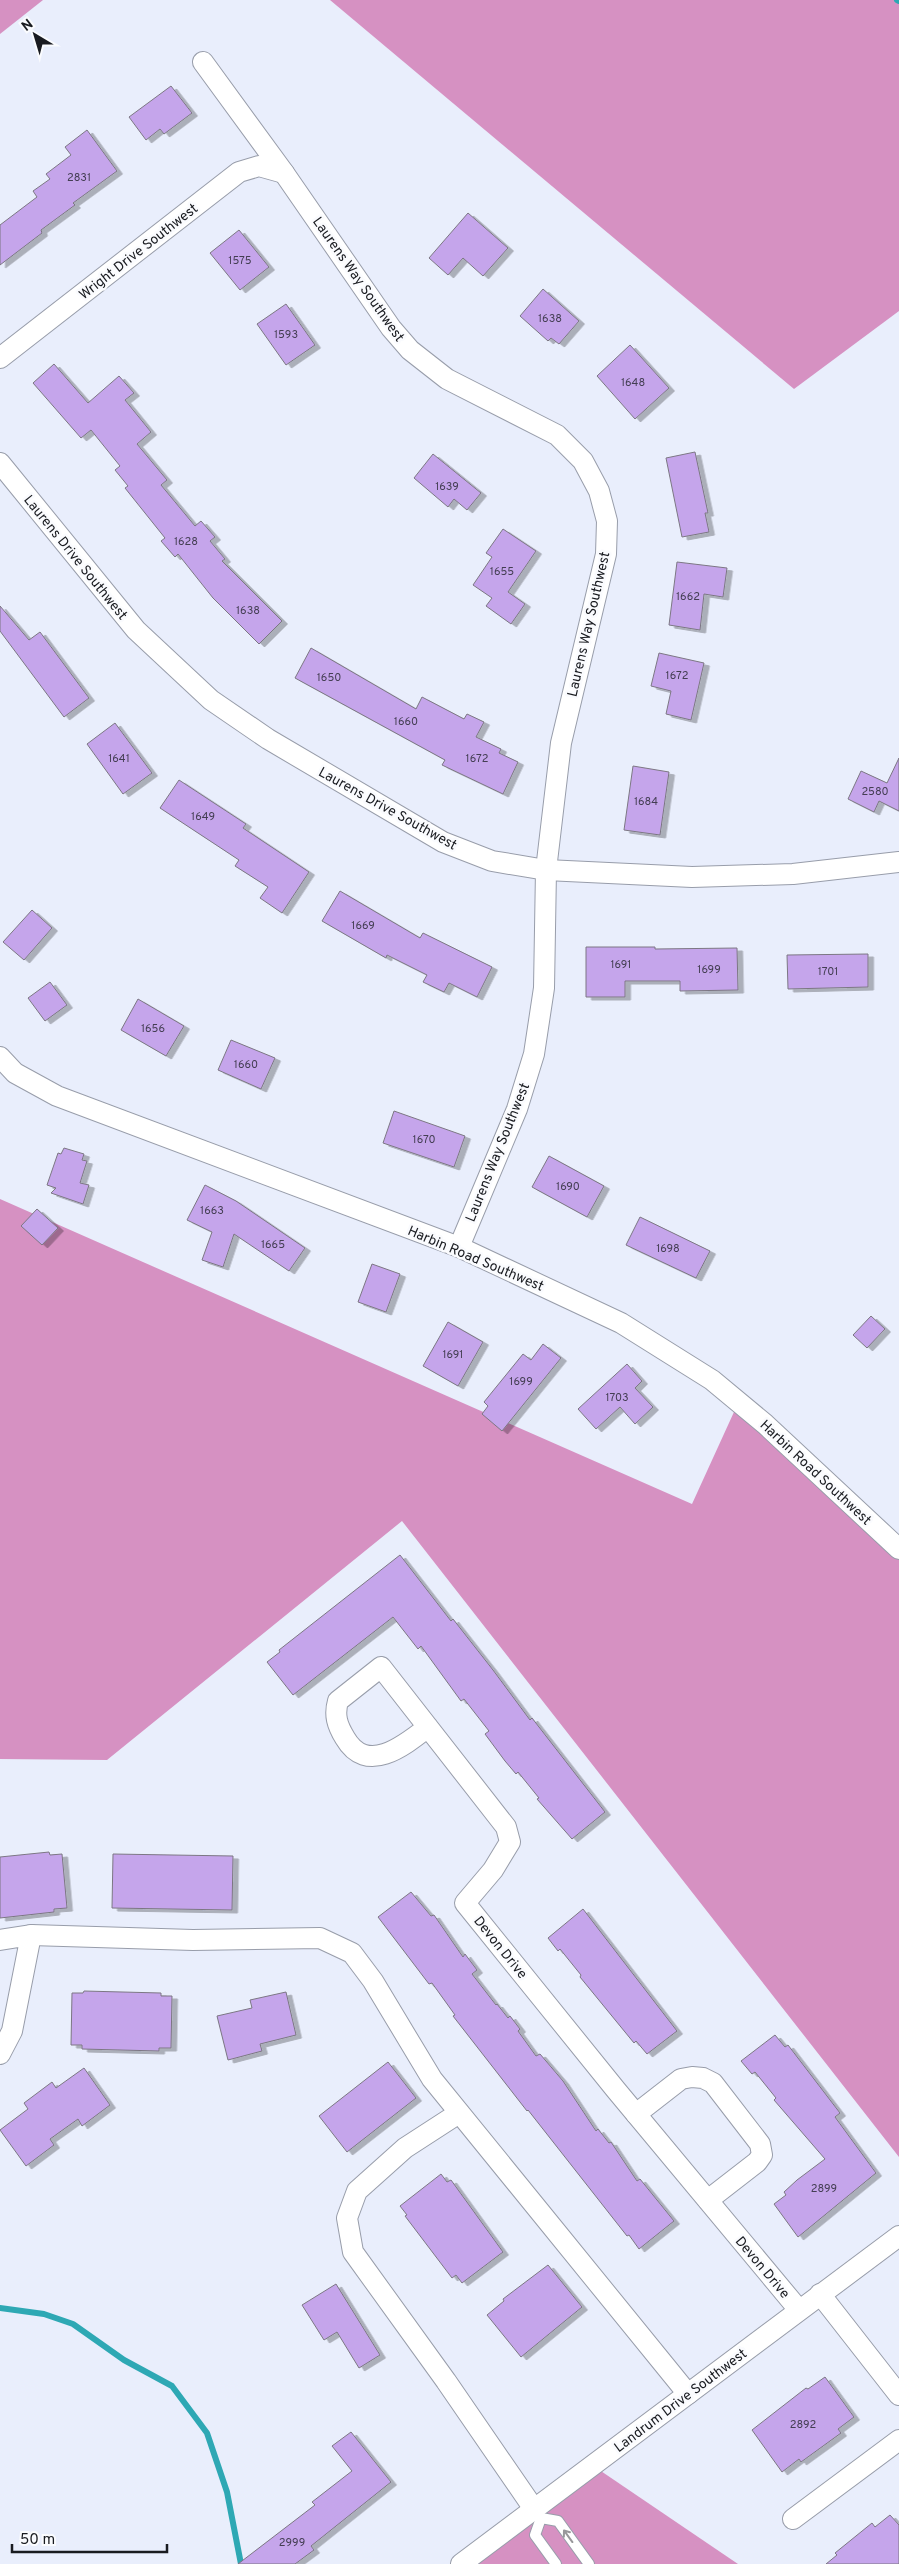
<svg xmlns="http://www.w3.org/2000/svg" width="899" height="2564" font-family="Overpass,sans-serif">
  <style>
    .forest { fill: #d691c2 }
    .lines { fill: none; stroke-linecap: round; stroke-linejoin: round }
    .stream { stroke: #2ea8b4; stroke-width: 6 }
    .building { fill: #c5a5eb; stroke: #7c7783; filter: url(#shadow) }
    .service-casing { stroke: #989daa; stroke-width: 12 }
    .minor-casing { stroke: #989daa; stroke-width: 22 }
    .service { stroke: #fff; stroke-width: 10 }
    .minor { stroke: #fff; stroke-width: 20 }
    .oneway { stroke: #98989b }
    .labels { text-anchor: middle; stroke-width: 5; stroke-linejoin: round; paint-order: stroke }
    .number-label { font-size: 11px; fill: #443e53 }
    .street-label { font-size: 14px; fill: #191b20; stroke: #fafbfe }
  </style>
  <defs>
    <filter id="shadow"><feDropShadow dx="5.5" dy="3" stdDeviation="0" flood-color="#0004"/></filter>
  </defs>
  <rect width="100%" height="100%" fill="#e9eefc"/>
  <g class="forest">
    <polygon points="0,0 43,0 0,34"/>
    <polygon points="330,0 899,0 899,311 794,389"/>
    <polygon points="0,1199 692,1504 739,1401 899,1548 899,2157 402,1521 107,1760 0,1759"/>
    <polygon points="592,2465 738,2564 456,2564"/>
  </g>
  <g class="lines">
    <g class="stream">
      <polyline points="897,0 899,1"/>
      <polyline points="0,2308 44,2314 73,2324 124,2360 172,2386 207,2433 227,2492 241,2564"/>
    </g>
  </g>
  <g class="building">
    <polygon points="171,86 192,113 164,134 160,129 146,140 129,117"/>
    <polygon points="87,130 117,171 73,203 75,205 41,230 42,233 0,265 0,225 37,197 33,191 50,179 46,174 71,155 65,147"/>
    <polygon points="468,213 508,248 483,276 463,258 448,275 429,258"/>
    <polygon points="239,230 269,267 240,290 210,253"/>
    <polygon points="543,289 579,321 559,344 551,338 548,341 520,316"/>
    <polygon points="286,304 315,345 286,365 257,324"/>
    <polygon points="630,345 669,388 635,419 597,376"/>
    <polygon points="54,364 88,403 119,376 134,393 125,400 151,432 137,444 167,480 161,485 195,526 201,521 215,537 210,541 225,559 222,561 282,621 259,644 213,598 178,554 175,557 161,541 165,538 125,488 128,486 115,470 120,466 91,430 81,438 33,383"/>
    <polygon points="695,452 708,513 705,513 709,532 682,537 666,458"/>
    <polygon points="433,454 481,493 467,510 454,499 448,507 414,478"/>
    <polygon points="503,529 536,551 508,592 525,604 511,624 486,606 492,598 473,585 492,557 486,553"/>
    <polygon points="677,562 727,568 723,597 704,594 700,630 669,625"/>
    <polygon points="0,606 29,640 40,632 89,698 64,717 0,631"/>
    <polygon points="311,648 416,709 422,697 464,719 467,714 484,722 476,737 501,749 499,753 518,762 503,794 442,765 445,760 295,678"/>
    <polygon points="659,653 704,663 691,720 666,714 671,691 651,686"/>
    <polygon points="115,723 152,773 123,794 87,744"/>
    <polygon points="899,758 899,811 879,801 874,812 848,799 861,771 887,783"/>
    <polygon points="633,766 669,772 660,835 624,830"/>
    <polygon points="179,780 246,824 243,828 309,872 282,913 260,898 268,887 235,866 239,860 160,808"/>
    <polygon points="340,891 420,938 423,933 492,967 477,997 449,983 444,992 423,982 427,975 387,955 386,958 322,921"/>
    <polygon points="32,910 52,928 24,960 3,942"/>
    <polygon points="586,947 655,947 655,949 737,948 738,990 680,991 680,981 625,981 625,997 586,997"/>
    <polygon points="868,954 868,987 788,989 787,955"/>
    <polygon points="50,982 67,1005 45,1021 28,998"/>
    <polygon points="138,999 184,1026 166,1056 121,1030"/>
    <polygon points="231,1040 275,1058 261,1089 218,1070"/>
    <polygon points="394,1111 465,1136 454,1167 383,1143"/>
    <polygon points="64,1148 84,1154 82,1160 87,1161 80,1183 89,1185 83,1204 51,1193 56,1188 47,1185 58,1153 61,1154"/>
    <polygon points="549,1156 604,1186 587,1217 532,1187"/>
    <polygon points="205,1185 236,1201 305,1248 289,1271 234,1234 223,1267 202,1260 212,1232 187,1220"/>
    <polygon points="37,1209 58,1228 42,1245 21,1226"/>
    <polygon points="640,1217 710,1251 696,1278 626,1245"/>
    <polygon points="372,1264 400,1274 386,1312 358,1302"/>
    <polygon points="871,1316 885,1329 867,1348 853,1335"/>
    <polygon points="448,1322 483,1342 458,1386 423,1366"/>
    <polygon points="543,1344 561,1358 502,1431 482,1414 488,1406 484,1402 523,1354 531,1360"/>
    <polygon points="627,1364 642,1381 635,1388 653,1407 635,1424 620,1407 596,1429 578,1409"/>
    <polygon points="400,1555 451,1621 453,1619 493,1670 530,1720 532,1718 605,1812 572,1839 537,1799 539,1798 518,1772 516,1774 505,1761 485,1734 489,1731 464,1699 461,1701 421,1646 418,1649 393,1617 293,1695 267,1662 280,1652 279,1650"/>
    <polygon points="49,1852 50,1855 62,1854 67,1908 54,1909 54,1912 0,1918 0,1857"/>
    <polygon points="113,1854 233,1856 232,1910 112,1908"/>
    <polygon points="411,1892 431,1916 434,1915 463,1957 465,1954 477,1970 472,1974 496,2005 497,2004 508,2018 510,2016 520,2029 518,2031 536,2056 540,2054 563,2081 596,2131 598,2129 609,2143 611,2142 637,2181 640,2179 674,2221 639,2249 629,2235 627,2236 528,2110 527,2111 453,2016 455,2015 432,1983 429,1984 378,1917"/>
    <polygon points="583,1909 677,2031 647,2054 636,2041 634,2043 580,1977 581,1975 560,1949 558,1951 548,1938"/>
    <polygon points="84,1991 161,1993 161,1996 172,1996 171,2048 159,2048 159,2051 82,2049 82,2045 71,2045 72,1993 83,1993"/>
    <polygon points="286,1992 296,2035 260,2044 262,2051 228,2060 217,2016 252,2008 250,2000"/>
    <polygon points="775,2035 785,2047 788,2045 840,2113 835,2117 876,2173 798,2237 774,2204 786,2195 784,2192 797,2180 825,2159 774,2100 776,2098 755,2072 752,2074 741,2061"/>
    <polygon points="388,2062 416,2098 347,2152 319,2116"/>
    <polygon points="84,2068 110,2105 82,2126 78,2119 50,2139 54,2145 26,2166 0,2130 28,2109 24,2103 52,2082 56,2088"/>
    <polygon points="441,2174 447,2182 451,2180 503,2252 462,2283 456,2275 452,2278 405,2216 407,2215 400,2206"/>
    <polygon points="548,2265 582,2307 521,2357 487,2315 504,2301 503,2299"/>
    <polygon points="336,2284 380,2355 359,2368 337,2332 324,2340 302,2305"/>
    <polygon points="825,2377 854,2417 838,2429 841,2433 801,2462 799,2459 782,2472 752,2430 806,2388 808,2389"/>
    <polygon points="351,2432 391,2482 311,2546 314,2550 295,2564 238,2564 315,2505 312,2502 352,2471 332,2446"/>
    <polygon points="890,2515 899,2525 899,2564 826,2564 837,2555 835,2553 872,2523 875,2527"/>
  </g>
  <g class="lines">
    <defs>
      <g id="service">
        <polyline points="534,2509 541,2518 558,2521 589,2564"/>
        <polyline points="541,2518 535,2535 556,2564"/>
      </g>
      <g id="minor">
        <polyline points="203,62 284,173 391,328 410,350 447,379 557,435 583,461 599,491 607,521 606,554 561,743 546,870 544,988 534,1054 517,1109 459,1247"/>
        <polyline points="0,358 239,172 259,166 284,173"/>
        <polyline points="0,463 136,630 211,700 268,739 443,842 492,861 546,870 692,877 793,874 899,862"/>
        <polyline points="0,1057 15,1073 57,1096 459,1247 621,1323 712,1380 765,1424 899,1549"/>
        <path d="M428,1727C405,1745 367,1776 345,1738C337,1725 334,1715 338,1701L381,1667L506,1827L510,1842L493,1870L465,1903L616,2090L799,2310"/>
        <polyline points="31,1935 193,1940 320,1938 352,1953 373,1981 432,2079 688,2394"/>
        <polyline points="0,1940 31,1935 12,2031 0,2054"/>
        <polyline points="459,2113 405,2148 357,2191 347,2218 353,2252 446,2381 534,2509"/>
        <polyline points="636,2114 681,2079 692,2077 703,2078 713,2083 760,2144 762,2155 757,2162 708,2200"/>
        <polyline points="820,2294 899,2395"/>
        <polyline points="793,2519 899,2440"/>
        <polyline points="461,2564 899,2236"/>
      </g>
    </defs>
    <use href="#service" class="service-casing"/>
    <use href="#minor" class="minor-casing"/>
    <use href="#service" class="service"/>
    <use href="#minor" class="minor"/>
  </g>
  <defs><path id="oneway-shaft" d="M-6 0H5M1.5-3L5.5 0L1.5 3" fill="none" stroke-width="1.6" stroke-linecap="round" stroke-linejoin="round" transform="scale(1.25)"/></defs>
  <use class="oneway" href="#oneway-shaft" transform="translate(568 2536) rotate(-126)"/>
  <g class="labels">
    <g class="number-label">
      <text x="79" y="181">2831</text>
      <text x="240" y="264">1575</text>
      <text x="550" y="322">1638</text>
      <text x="286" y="338">1593</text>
      <text x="633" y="386">1648</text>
      <text x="447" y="490">1639</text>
      <text x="186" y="545">1628</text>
      <text x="502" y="575">1655</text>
      <text x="688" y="600">1662</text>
      <text x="248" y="614">1638</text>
      <text x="677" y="679">1672</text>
      <text x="329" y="681">1650</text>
      <text x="406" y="725">1660</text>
      <text x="119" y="762">1641</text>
      <text x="477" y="762">1672</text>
      <text x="875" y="795">2580</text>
      <text x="646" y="805">1684</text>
      <text x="203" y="820">1649</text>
      <text x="363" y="929">1669</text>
      <text x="621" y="968">1691</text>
      <text x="709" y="973">1699</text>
      <text x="828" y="975">1701</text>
      <text x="153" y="1032">1656</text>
      <text x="246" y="1068">1660</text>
      <text x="424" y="1143">1670</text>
      <text x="568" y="1190">1690</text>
      <text x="212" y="1214">1663</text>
      <text x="273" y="1248">1665</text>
      <text x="668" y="1252">1698</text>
      <text x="453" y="1358">1691</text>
      <text x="521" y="1385">1699</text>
      <text x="617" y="1401">1703</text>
      <text x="824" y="2192">2899</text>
      <text x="803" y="2428">2892</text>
      <text x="292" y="2546">2999</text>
    </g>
    <g class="street-label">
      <text transform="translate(138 251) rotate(-38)" y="5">Wright Drive Southwest</text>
      <text transform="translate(359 279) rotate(55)" y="5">Laurens Way Southwest</text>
      <text transform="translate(76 557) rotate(51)" y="5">Laurens Drive Southwest</text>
      <text transform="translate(588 624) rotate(-77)" y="5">Laurens Way Southwest</text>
      <text transform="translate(388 808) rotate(29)" y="5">Laurens Drive Southwest</text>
      <text transform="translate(497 1152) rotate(-68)" y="5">Laurens Way Southwest</text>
      <text transform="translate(476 1258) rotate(23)" y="5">Harbin Road Southwest</text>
      <text transform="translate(816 1472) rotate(43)" y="5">Harbin Road Southwest</text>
      <text transform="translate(501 1947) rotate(51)" y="5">Devon Drive</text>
      <text transform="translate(763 2267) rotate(50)" y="5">Devon Drive</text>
      <text transform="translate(680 2400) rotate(-37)" y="5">Landrum Drive Southwest</text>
    </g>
  </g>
  <g transform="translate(35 35) rotate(322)" stroke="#fafbfe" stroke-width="4" paint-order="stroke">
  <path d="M0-4L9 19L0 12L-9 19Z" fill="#191b20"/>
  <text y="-8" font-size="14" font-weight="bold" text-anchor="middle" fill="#191b20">N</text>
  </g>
  <path d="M12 2544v8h155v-8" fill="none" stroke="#191b20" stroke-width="2.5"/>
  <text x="20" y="2544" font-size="15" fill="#191b20" stroke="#fafbfe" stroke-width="4" paint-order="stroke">50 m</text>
</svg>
